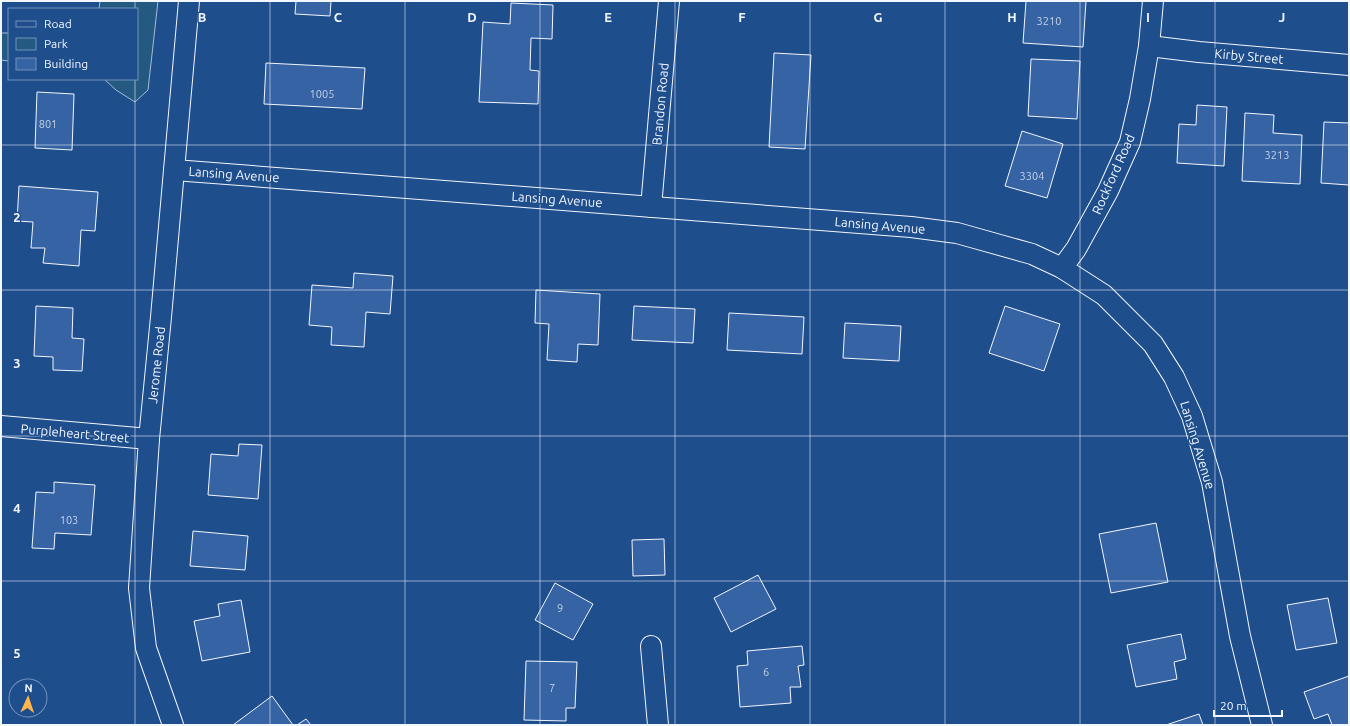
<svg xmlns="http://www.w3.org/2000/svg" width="1350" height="726" font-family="Ubuntu,sans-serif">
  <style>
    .green { fill: #245a82; stroke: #a8bbd7 }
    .building { fill: #3563a3; stroke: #f2f6ff }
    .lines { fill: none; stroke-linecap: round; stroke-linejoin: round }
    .minor-casing { stroke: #f2f6ff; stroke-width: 22 }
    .minor { stroke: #1f4e8c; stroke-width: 20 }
    .grid { fill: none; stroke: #f2f6ff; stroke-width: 1; stroke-opacity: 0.55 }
    .labels { text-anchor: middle; stroke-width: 3; stroke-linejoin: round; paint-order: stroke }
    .number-label { font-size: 11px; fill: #c3d1e8 }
    .street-label { font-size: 13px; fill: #f2f6ff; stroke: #1f4e8c }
    .grid-label { font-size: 13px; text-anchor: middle; font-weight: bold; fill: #f2f6ff; stroke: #1f4e8c; stroke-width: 3; stroke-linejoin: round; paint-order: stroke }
  </style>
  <rect width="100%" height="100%" fill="#1f4e8c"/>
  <g class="green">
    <polygon points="100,1 158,1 148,90 135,102 116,90 104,79 137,79 137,9 99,9"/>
    <polygon points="1,33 9,33 9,61 1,60"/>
  </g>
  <g class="building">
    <polygon points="296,1 331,1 330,16 295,14"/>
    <polygon points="1026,1 1086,1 1083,47 1023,43"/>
    <polygon points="511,3 553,5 552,39 531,38 530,70 539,71 538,104 479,102 483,22 510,24"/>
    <polygon points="774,53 811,55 805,149 769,147"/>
    <polygon points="1031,59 1080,61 1077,119 1028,116"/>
    <polygon points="266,63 365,68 362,109 264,104"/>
    <polygon points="37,92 74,94 72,150 35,148"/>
    <polygon points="1197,105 1227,107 1224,166 1177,163 1179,124 1196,125"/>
    <polygon points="1245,113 1274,115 1273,133 1302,135 1300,184 1242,181"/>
    <polygon points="1324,122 1349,123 1349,185 1321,183"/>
    <polygon points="1022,131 1063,144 1047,198 1005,186"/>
    <polygon points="19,186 98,192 95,231 81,230 79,266 43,263 45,248 31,248 33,222 17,221"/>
    <polygon points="354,273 393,276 390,314 366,312 364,347 331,345 332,327 309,325 312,285 353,288"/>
    <polygon points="536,290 600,294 598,345 578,344 577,362 547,360 549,324 535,323"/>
    <polygon points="36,306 73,308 72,338 84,339 82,371 53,370 53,357 34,356"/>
    <polygon points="634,306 695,309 693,343 632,340"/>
    <polygon points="1005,306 1060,324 1044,371 989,353"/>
    <polygon points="729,313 804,317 802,354 727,350"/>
    <polygon points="845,323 901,326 899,361 843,358"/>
    <polygon points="239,444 262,445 258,499 208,495 211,454 238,456"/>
    <polygon points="54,482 95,485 91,535 55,533 54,549 32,548 36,492 54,493"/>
    <polygon points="1156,523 1168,582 1111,593 1099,534"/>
    <polygon points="193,531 248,536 245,570 190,566"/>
    <polygon points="664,539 665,575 633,576 632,540"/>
    <polygon points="758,575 776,609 731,632 714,598"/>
    <polygon points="555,583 593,604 573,640 535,620"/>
    <polygon points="1328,598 1337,643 1296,650 1287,605"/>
    <polygon points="241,600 250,652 202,661 194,621 220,616 218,604"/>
    <polygon points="1181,634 1186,659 1174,662 1177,679 1136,687 1127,645"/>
    <polygon points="802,646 804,665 798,666 801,687 790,687 791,703 740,707 737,666 748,665 747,651"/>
    <polygon points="526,661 577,662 575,708 566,708 566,721 524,720"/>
    <polygon points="1349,676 1349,725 1332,725 1328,714 1314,719 1304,692"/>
    <polygon points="272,696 293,725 233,725"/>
    <polygon points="1199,714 1203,725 1166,725"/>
    <polygon points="306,719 311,725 297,725"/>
  </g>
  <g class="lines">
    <defs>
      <g id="minor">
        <polyline points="1149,46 1199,52 1349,65"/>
        <polyline points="174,170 911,227 957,233 1032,254 1062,268 1104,295 1153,344 1174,377 1192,416 1212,482 1240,636 1262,725"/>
        <polyline points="651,207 669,1"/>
        <polyline points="1062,268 1076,249 1108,191 1130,142 1140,99 1149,46 1153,1"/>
        <polyline points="1,426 149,439"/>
        <polyline points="651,646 658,725"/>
        <polyline points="173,725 146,648 139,588 149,439 161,317 189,1"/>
      </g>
    </defs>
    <use href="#minor" class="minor-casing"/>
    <use href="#minor" class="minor"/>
  </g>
  <path class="grid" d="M135,1V9M270,1V725M405,1V725M540,1V725M675,1V725M810,1V725M945,1V725M1080,1V725M1215,1V725M135,79V725M1,145H1349M1,290H1349M1,436H1349M1,581H1349"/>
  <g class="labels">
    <g class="number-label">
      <text x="1049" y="25">3210</text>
      <text x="322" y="98">1005</text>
      <text x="48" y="128">801</text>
      <text x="1277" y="159">3213</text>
      <text x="1032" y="180">3304</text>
      <text x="69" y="524">103</text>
      <text x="560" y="612">9</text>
      <text x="766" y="676">6</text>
      <text x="552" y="692">7</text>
    </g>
    <g class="street-label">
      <text transform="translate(1249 56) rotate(5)" y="5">Kirby Street</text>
      <text transform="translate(660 104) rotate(-85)" y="5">Brandon Road</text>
      <text transform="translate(234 174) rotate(4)" y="5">Lansing Avenue</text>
      <text transform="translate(1113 174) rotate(-66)" y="5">Rockford Road</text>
      <text transform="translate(557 199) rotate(4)" y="5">Lansing Avenue</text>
      <text transform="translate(880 225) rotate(5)" y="5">Lansing Avenue</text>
      <text transform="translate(156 365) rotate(-84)" y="5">Jerome Road</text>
      <text transform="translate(75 433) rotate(5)" y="5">Purpleheart Street</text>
      <text transform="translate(1198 445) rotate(73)" y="5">Lansing Avenue</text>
    </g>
  </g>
  <g class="grid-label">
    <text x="202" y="22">B</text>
    <text x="338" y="22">C</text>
    <text x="472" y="22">D</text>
    <text x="608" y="22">E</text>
    <text x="742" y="22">F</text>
    <text x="878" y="22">G</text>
    <text x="1012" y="22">H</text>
    <text x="1148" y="22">I</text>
    <text x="1282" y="22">J</text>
    <text x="17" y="222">2</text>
    <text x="17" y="368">3</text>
    <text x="17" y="513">4</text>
    <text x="17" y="658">5</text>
  </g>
  <rect width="1350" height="726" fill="none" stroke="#f2f6ff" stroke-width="4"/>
  <rect x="8" y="8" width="130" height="72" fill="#1f4e8c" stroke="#7391ba"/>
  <rect x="16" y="21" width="20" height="6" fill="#1f4e8c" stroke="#7391ba"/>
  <text x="44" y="28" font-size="12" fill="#f2f6ff">Road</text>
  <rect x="16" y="38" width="20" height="12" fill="#245a82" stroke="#7391ba"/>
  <text x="44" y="48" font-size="12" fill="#f2f6ff">Park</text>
  <rect x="16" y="58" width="20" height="12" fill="#3563a3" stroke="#7391ba"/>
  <text x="44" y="68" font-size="12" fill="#f2f6ff">Building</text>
  <g transform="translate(28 698) rotate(3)"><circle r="19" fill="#1f4e8c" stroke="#7391ba"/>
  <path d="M0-3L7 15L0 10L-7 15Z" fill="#ffb74d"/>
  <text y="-6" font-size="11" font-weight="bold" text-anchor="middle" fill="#f2f6ff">N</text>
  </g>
  <path d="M1214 710v6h68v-6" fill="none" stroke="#f2f6ff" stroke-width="2"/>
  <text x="1220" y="710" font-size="12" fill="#f2f6ff" stroke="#1f4e8c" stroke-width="3" paint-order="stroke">20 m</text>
</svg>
